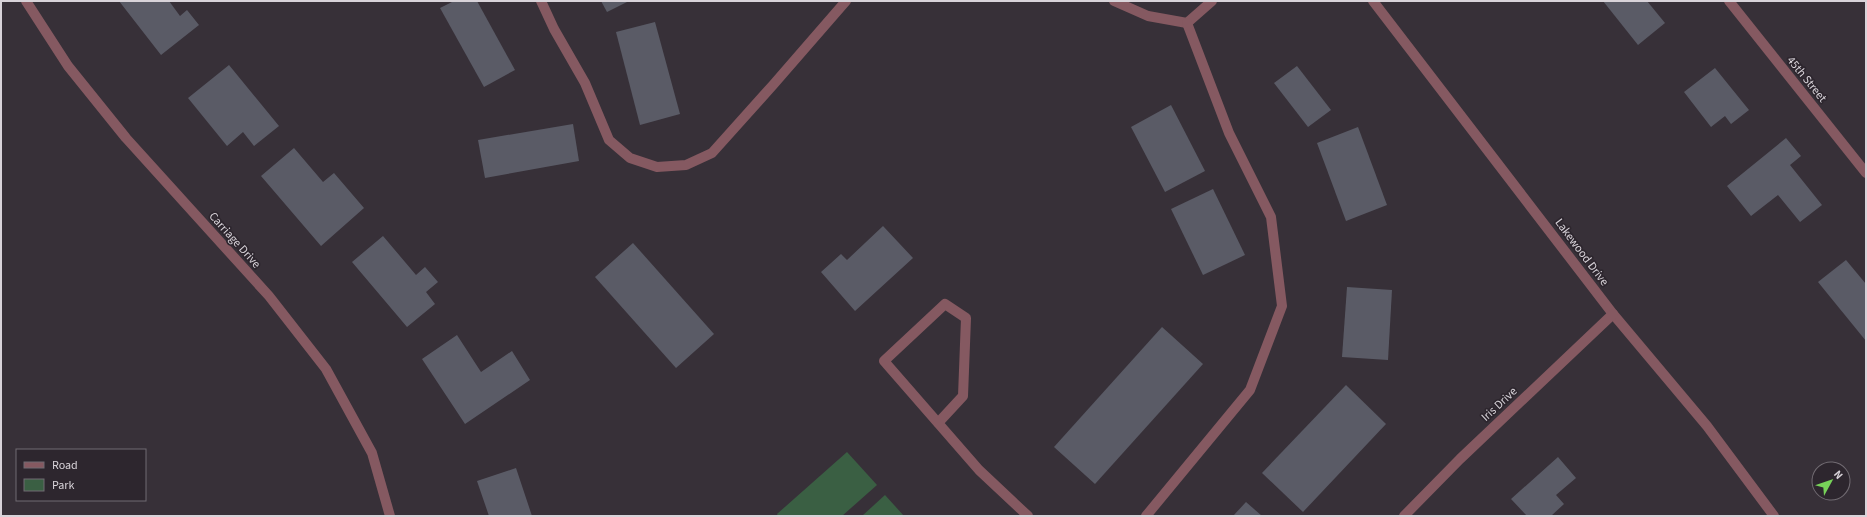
<svg xmlns="http://www.w3.org/2000/svg" width="1867" height="517" font-family="'Source Sans 3',sans-serif">
  <style>
    .green { fill: #3a5f43 }
    .building { fill: #5a5b66 }
    .lines { fill: none; stroke-linecap: round; stroke-linejoin: round }
    .minor { stroke: #855961; stroke-width: 10 }
    .labels { text-anchor: middle; stroke-width: 3.5; stroke-linejoin: round; paint-order: stroke }
    .street-label { font-size: 12px; fill: #d8d3d9; stroke: #2d262e }
  </style>
  <rect width="100%" height="100%" fill="#373038"/>
  <g class="green">
    <polygon points="847,452 877,485 842,516 778,516 777,514"/>
    <polygon points="885,495 904,516 862,516"/>
  </g>
  <g class="building">
    <polygon points="119,1 169,1 180,16 187,10 199,25 161,55"/>
    <polygon points="454,1 477,1 515,70 484,87 440,8"/>
    <polygon points="601,1 629,1 607,12"/>
    <polygon points="1603,1 1647,1 1665,23 1638,45"/>
    <polygon points="655,22 680,114 640,125 616,32"/>
    <polygon points="229,65 279,126 254,146 243,132 227,146 188,98"/>
    <polygon points="1297,66 1331,110 1308,127 1274,83"/>
    <polygon points="1715,68 1749,110 1731,124 1725,116 1711,127 1684,92"/>
    <polygon points="1171,105 1205,171 1165,192 1131,127"/>
    <polygon points="573,124 579,161 485,178 478,140"/>
    <polygon points="1358,127 1387,205 1346,221 1317,143"/>
    <polygon points="1786,138 1801,156 1790,165 1822,205 1800,222 1778,195 1751,216 1727,186"/>
    <polygon points="294,148 323,182 334,173 364,208 321,246 261,176"/>
    <polygon points="1213,189 1245,255 1203,275 1171,209"/>
    <polygon points="883,226 913,258 855,311 821,272 841,254 847,260"/>
    <polygon points="383,236 416,275 425,267 438,282 426,292 435,304 407,327 352,262"/>
    <polygon points="633,243 714,334 676,368 595,277"/>
    <polygon points="1846,260 1866,284 1866,341 1818,282"/>
    <polygon points="1347,287 1392,290 1388,360 1342,357"/>
    <polygon points="1162,327 1203,364 1095,484 1054,447"/>
    <polygon points="457,335 481,372 512,351 530,380 465,424 422,359"/>
    <polygon points="1346,385 1386,424 1303,512 1262,473"/>
    <polygon points="1558,457 1576,478 1556,495 1564,504 1551,516 1527,516 1511,499"/>
    <polygon points="516,468 532,516 489,516 477,481"/>
    <polygon points="1246,502 1262,516 1233,516"/>
  </g>
  <g class="lines">
    <g class="minor">
      <polyline points="26,1 68,66 126,138 269,296 326,369 372,453 390,516"/>
      <polyline points="541,1 554,29 585,83 609,140 630,158 657,167 686,165 712,153 773,85 846,1"/>
      <polyline points="1114,1 1148,16 1187,23 1212,1"/>
      <polyline points="1373,1 1613,314 1707,426 1774,516"/>
      <polyline points="1729,1 1866,173"/>
      <polyline points="938,423 963,396 966,318 945,304 884,361 979,470 1028,516"/>
      <polyline points="1146,516 1250,390 1282,306 1271,217 1229,133 1187,23"/>
      <polyline points="1404,516 1460,459 1613,314"/>
    </g>
  </g>
  <g class="labels">
    <g class="street-label">
      <text transform="translate(1807 79) rotate(51)" y="4">45th Street</text>
      <text transform="translate(235 240) rotate(48)" y="4">Carriage Drive</text>
      <text transform="translate(1582 252) rotate(53)" y="4">Lakewood Drive</text>
      <text transform="translate(1499 404) rotate(-43)" y="4">Iris Drive</text>
    </g>
  </g>
  <rect width="1867" height="517" fill="none" stroke="#d8d3d9" stroke-width="4"/>
  <rect x="16" y="449" width="130" height="52" fill="#2d262e" stroke="#716b72"/>
  <rect x="24" y="462" width="20" height="6" fill="#855961" stroke="#716b72"/>
  <text x="52" y="469" font-size="12" fill="#d8d3d9">Road</text>
  <rect x="24" y="479" width="20" height="12" fill="#3a5f43" stroke="#716b72"/>
  <text x="52" y="489" font-size="12" fill="#d8d3d9">Park</text>
  <g transform="translate(1831 481) rotate(50)"><circle r="19" fill="#2d262e" stroke="#716b72"/>
  <path d="M0-3L7 15L0 10L-7 15Z" fill="#77d259"/>
  <text y="-6" font-size="11" font-weight="bold" text-anchor="middle" fill="#d8d3d9">N</text>
  </g>
</svg>
